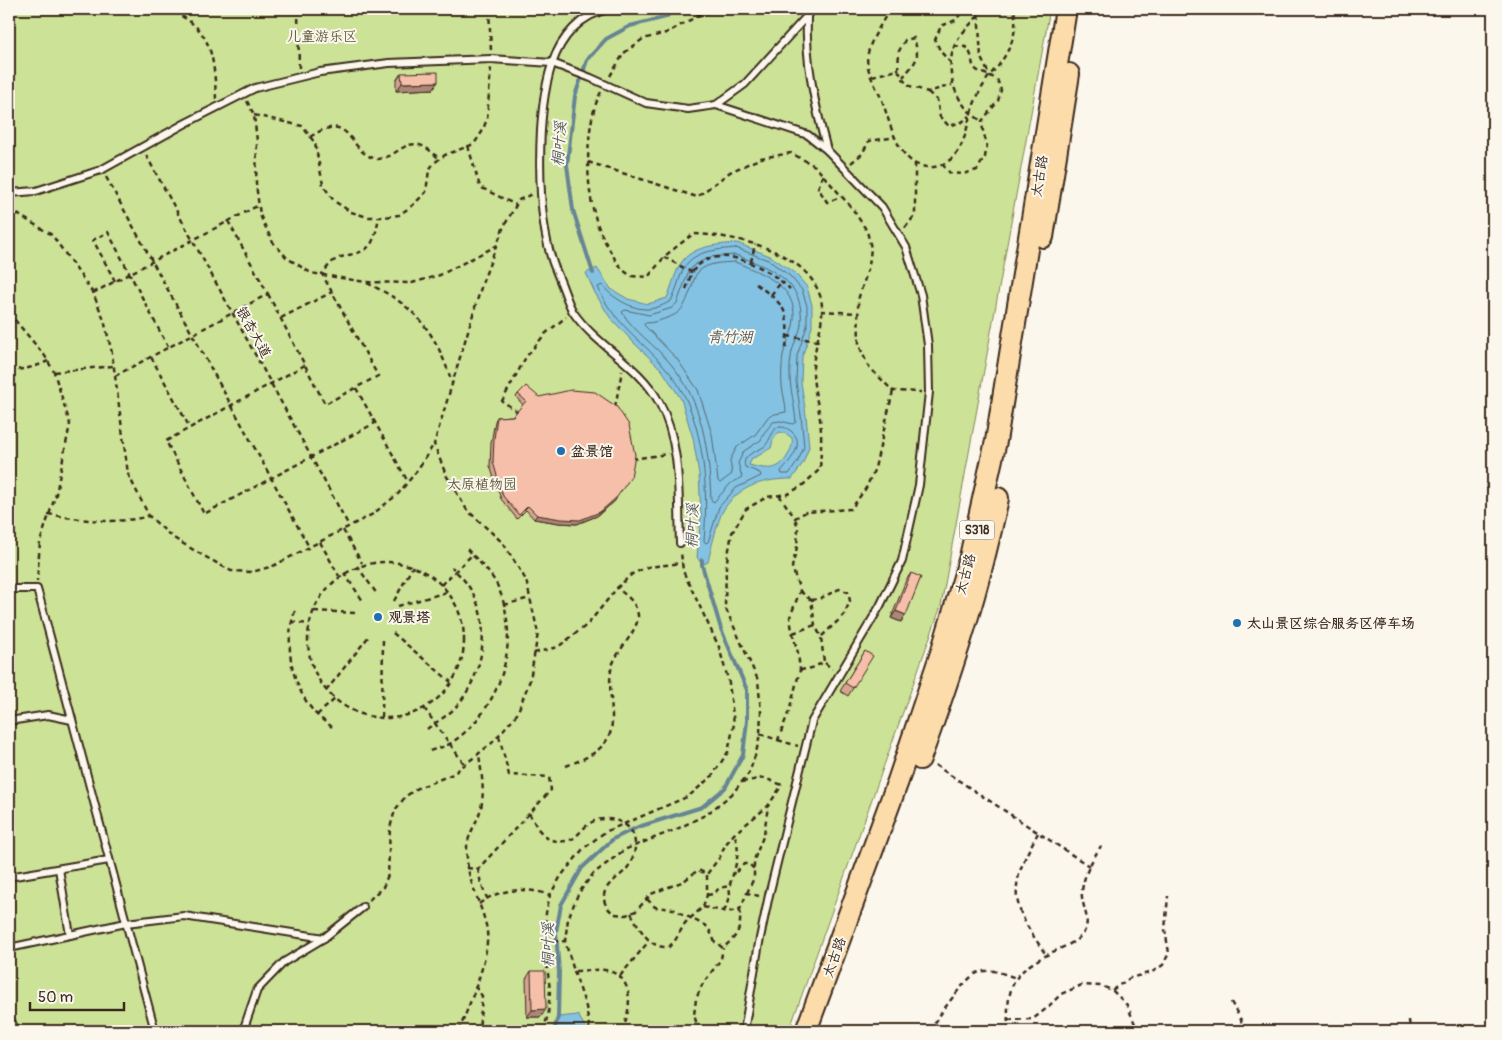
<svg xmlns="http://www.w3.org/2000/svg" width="1502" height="1040" font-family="Pangolin,'LXGW WenKai TC',sans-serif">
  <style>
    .green { fill: #cce297; stroke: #84865a }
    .water { fill: #83c2e3; stroke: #668594; fill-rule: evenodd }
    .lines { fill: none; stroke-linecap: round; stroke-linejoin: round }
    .shore { stroke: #58676d; stroke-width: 1 }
    .stream { stroke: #668594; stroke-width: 4 }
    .service-casing { stroke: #3b2a1e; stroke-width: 10 }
    .primary-casing { stroke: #3b2a1e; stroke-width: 24 }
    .path { stroke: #3b2a1e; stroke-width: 2.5; stroke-dasharray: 5 4; stroke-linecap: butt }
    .service { stroke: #fbf7ec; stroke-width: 6 }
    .primary { stroke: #fddcac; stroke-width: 20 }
    .path-bridge { stroke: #3b2a1e; stroke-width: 2.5; stroke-dasharray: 5 4; stroke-linecap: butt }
    .wall { fill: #d4a491; stroke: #3b2a1e }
    .shaded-wall { fill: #ac8676; stroke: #3b2a1e }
    .building { fill: #f6bfa9; stroke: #3b2a1e }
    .poi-dot { fill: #1f6fb2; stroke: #fbf7ec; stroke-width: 2 }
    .labels { text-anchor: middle; stroke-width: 4; stroke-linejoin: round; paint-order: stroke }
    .shield { fill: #fbf7ec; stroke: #75685c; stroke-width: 1 }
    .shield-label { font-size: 12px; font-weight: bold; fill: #3b2a1e }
    .park-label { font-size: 14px; fill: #5f583c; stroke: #fbf7ec }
    .street-label { font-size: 14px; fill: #3b2a1e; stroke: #fbf7ec }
    .poi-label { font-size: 14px; font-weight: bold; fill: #3b2a1e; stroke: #fbf7ec; text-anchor: start }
    .water-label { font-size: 15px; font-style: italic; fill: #515859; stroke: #fbf7ec }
  </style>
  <rect width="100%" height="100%" fill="#fbf7ec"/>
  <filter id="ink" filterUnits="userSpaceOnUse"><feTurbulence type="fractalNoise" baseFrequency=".02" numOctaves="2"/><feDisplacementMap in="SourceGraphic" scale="10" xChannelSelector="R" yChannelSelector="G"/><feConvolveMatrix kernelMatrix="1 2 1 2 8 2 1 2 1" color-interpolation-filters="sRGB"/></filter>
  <g filter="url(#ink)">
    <polygon class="green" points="9,9 1050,9 941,606 789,1031 9,1031"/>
    <g class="water">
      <path d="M737,243L770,256L794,272L807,287L812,305V327L802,357L801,382L806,415L809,447L803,463L792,479C765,479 740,485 724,509C718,518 711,549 708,562L702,565L697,557L701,516L699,474L693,438L681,399L662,370L632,341L609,316L595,293L586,273L597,268L611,289L628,299L648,304L667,298C671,288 674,277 678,268C689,245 716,245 737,243ZM779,432L785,433L792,438C793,445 791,448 789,453C779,473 767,469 749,465L752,458C759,457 765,451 771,448L773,440Z"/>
      <polygon points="578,1015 586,1028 586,1031 554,1031 558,1017"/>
    </g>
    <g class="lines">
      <g class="shore">
        <path d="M736,248L768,260L790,276L802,290L807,306V326L797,356L796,382L801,415L804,447L798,461L789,474H782L781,471C791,460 806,443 791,431C786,427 781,426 776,428C772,433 768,443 765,446C757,452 741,454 745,467L760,473L761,476L736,488L719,507L708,542L706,543L704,541C709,485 704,408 664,366C642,341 610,319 598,287L602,285C611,297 632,310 648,309C655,309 666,304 671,301C676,292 678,281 682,272C691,250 716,250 736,248Z"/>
        <path d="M736,255C770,268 805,280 801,324C800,335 792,345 791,357C787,382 794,398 796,422L793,424L780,421L773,422L764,433L761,440L744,451L738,463L742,477L731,483L714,502L711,500C709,451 703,401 670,363C655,345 634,332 622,312L625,310L649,315L672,308L677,303L688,273L694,265L710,257Z"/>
        <path d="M735,262C764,274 801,287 793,326C791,336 785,345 783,355C782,364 781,376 782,386C783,395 786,403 786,412L775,414L768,417L755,435L737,447L730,460L732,474L720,483L718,481L712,434L698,390L677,359L644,325L645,323C652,323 658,321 664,319C683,313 684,307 691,289C693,284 694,276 698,272C708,262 723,263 735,262Z"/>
      </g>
      <g class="stream">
        <polyline points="593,273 573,210 567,165 575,96 587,60 606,39 630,26 666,17 674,9"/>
        <polyline points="554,1031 558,1017 559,972 556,932 561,905 582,868 613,839 638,827 702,807 725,788 743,755 747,721 747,690 721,629 702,565 702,560"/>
      </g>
      <defs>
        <g id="service">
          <path d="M609,9C581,14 561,37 552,64C536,113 536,214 553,263C556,271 560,280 563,288C566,296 569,305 573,312C597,347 639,364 659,402C682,444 678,497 680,543"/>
          <path d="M807,16C805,61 815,106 827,150"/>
          <polyline points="716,105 808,135 827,150 882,207 906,247 921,295 928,345 929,392 919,485 902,561 880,606 812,721 769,895 759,943 744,1031"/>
          <polyline points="9,193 36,191 101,170 186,123 255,88 320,72 389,63 491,59 552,63 591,78 646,103 688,109 716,105 745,84 807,16 811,9"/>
          <polyline points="9,589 37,589 41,603 155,1031"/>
          <polyline points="9,721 48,715 72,720"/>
          <polyline points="59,869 70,935"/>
          <polyline points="9,877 109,860"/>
          <polyline points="9,948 126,923 184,916 324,938"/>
          <polyline points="9,1017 16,1031"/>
          <polyline points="243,1031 257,990 284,962 324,938 363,907"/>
        </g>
        <g id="primary">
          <polyline points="1043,237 1069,74"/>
          <path d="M920,759C951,674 980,587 998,498"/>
          <polyline points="806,1031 898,781 942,650 970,557 996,441 1066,9"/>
        </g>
      </defs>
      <use href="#service" class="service-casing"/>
      <use href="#primary" class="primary-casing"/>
      <g class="path">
        <path d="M165,9C212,25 214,55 216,99"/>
        <polyline points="298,9 299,70"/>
        <polyline points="489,9 491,51"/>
        <path d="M889,9C883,23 871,38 868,53C864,69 876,86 882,100C890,122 898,166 928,167C936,168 946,164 952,158C967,143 966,125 973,107C976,99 980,90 985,83C988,76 994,71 999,65C1012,46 1018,31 1014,9"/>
        <polyline points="697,16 719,9"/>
        <path d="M978,16C970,25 958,36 954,47C944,75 957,107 982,121"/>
        <path d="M954,46L966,47C978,60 964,68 988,75"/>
        <polyline points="951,63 941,52 935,40 941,26 956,20 964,9"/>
        <path d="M898,70L899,51L905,40L914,38C920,60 917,60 903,77"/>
        <polyline points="610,76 624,53 643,39 666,33 696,17 702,9"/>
        <polyline points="872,76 898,70 907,85 928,92 952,85"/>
        <path d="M601,92C585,121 585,184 595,216C598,229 605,242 612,254C617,263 623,272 632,276C637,277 643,276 648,277L666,255L693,234C735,235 809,251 821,299C826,322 813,347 813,370C813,389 818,402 820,419C822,436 821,452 820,469L803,485L788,494L767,497L746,509L732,533L726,566L725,607L758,680L761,712L760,734L756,753L749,773L732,794L707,814L677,829L624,850L593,874L578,894L568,919L565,941L574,971C583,971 595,969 605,970C636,976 631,1010 622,1031"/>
        <polyline points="928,92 937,100 940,117 949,126 962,122 970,116"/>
        <polyline points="247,101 254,115 257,141 256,184 260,215 272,241 287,258 311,273 365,282 412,283 440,275 496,246"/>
        <polyline points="254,115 302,126 315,143 323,185 334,201 351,212 368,217 385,217 399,215 413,205 426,192 429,170 434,163 445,155 474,144 482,132 487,119 491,67"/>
        <path d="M310,137C354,108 346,154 378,159C381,159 385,157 389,156C395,153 400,149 406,146C420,140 430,150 439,159"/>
        <polyline points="468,146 480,187 516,205"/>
        <polyline points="146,155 349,526"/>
        <polyline points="588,162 697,197 730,172 761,158 791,153 815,166 852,208 867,231 871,248 869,266 858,300 859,345 868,366 893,391 921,392"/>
        <polyline points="851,163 862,154 869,141 896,137"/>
        <polyline points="942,164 950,173 963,174 977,170 985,157 987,145 983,131 982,121 998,101 1001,90 997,79 990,76 981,58 978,9"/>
        <polyline points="823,175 818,188 827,202 841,197"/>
        <polyline points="106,177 309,547"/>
        <polyline points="9,209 52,235 93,293 104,320 112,353 128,474 149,516 172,537 197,552 231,571 252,572 273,566 373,514 398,494 416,472 434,444"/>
        <polyline points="905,228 915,215 915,163"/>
        <polyline points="664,257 693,273"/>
        <polyline points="751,262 755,244"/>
        <polyline points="115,281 93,240 108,232 168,347"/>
        <path d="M367,283C416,306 436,332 452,383"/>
        <path d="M756,284C786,306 790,311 786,348"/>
        <path d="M686,289C688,284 690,276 693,271C717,239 769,268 790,289"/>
        <polyline points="93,293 259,205"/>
        <path d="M268,294L325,404L378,376L322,274C327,268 331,261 339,258C350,253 363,255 371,244C376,236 377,226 379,217"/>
        <polyline points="771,295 782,281"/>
        <polyline points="821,311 858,313"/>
        <polyline points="9,313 45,356 54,372 70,424 56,494 40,542 37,581"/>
        <polyline points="281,318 332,292"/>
        <polyline points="787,336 817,341"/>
        <polyline points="151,357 190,428"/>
        <polyline points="305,365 166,441 204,514 375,423"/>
        <path d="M9,370C24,370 35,367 48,361"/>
        <polyline points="54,372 113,366"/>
        <polyline points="115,376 268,294 228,221"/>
        <polyline points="356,388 408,482"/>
        <polyline points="615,407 622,371"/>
        <polyline points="518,412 502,401 526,357 545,334 566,317"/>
        <polyline points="632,459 668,454"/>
        <polyline points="779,495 795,518 806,512 851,509 866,488 875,468 893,391"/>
        <path d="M48,514C82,520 115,525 149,516"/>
        <polyline points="343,530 362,563"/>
        <polyline points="320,542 339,576"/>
        <circle cx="386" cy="640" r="78"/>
        <polyline points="357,566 377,594"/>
        <polyline points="344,573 363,601"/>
        <polyline points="441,585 472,555"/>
        <polyline points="800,591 811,600 815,625 821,637 824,662"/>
        <polyline points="811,600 819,599 839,589 848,592 850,601 844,615 821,637"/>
        <polyline points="394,601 413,566"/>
        <polyline points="504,605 530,598"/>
        <polyline points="398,606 447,592"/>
        <path d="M295,611C283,645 292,688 316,714C321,719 327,723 332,727"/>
        <polyline points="314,611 357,613"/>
        <polyline points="291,622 310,624"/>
        <polyline points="393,633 451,682"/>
        <polyline points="793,633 815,625"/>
        <polyline points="534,653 558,647 588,624 617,588 632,574 648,567 682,563"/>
        <polyline points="800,670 812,668 824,662 832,669"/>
        <polyline points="326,691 369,636"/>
        <polyline points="424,708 465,765"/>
        <polyline points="317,715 335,699"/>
        <polyline points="382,717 383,638"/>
        <path d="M427,729C436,722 447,716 455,708C484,676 494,621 467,584C463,578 457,573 452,567"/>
        <polyline points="760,734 778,740 789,711 800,670 798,653 792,631 790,617 800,591 792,567 797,547 798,528 795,518"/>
        <polyline points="778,740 798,746"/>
        <path d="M430,751C437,748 445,747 451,743C501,710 522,641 498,587C491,572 477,560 466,548"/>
        <polyline points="935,765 1089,866"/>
        <path d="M566,766C583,759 601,753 609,736C617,719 606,686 612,666C617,650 639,630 638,615C636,602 627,596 617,588"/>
        <polyline points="742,782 764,778 782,785"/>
        <polyline points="529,813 538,829"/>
        <path d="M1038,833C1027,853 1012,879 1018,903C1022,922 1036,939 1046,955"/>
        <polyline points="467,868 478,869 551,790 549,777 509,775 499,736"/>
        <polyline points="478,869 481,884 487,898"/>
        <polyline points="736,872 744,864 749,864 754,869"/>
        <polyline points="747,893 754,878 754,860 764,834 768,806"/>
        <polyline points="707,895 714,894 719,888 729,886"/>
        <path d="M647,899L655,907L673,909L708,927L715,942L723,948C739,934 741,930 740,909"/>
        <polyline points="369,900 383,887 388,875 390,828 395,810 406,796 418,788 453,774 492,743 517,714 530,680 538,633 526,580 503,543 467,510 446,475 434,444 483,281 504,226 519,200 532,194"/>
        <path d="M479,904C499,888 527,887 550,895"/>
        <polyline points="703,907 728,912 740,909 747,893 759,896"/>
        <path d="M724,911C726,907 729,901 730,896C730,892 729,888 730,884C735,868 742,850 734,834"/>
        <path d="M631,913C640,929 649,949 669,947L676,939L685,923L703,907L707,895V874"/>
        <polyline points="615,914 626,915 636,911 651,894 684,881 698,870 707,874 720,857 725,845 734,834 768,806 782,785"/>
        <polyline points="544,942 565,941"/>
        <polyline points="574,971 586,1007 590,1031"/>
        <polyline points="620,976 649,941"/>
        <polyline points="475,986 482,996 479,1031"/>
        <polyline points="1112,990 1130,978 1152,972 1163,965 1169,953 1165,930 1168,896"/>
        <polyline points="1231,1002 1241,1020 1244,1031"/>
        <polyline points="1008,1020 1033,1019 1047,1008 1061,994 1082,985 1101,986 1112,990 1127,1005 1135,1024 1135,1031"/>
        <polyline points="1409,1020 1410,1031"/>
        <path d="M459,1031C469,1004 493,953 486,925C479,896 465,879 467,847C468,834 478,821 481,808C485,790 481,771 479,754"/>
        <polyline points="543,1031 548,1015 550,990 544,942 546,913 550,895 561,876 583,849 605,832 689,796 712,776 728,752 734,724 729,683 719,647 683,571 681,552"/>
        <polyline points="699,1031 694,1015 696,999 702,985 721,959 723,948"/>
        <path d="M930,1031C937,1018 964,979 977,973C990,967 1004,974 1016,978"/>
        <path d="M1008,1031C1006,981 1014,970 1059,949C1067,946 1079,940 1084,932C1092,918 1080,904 1082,891C1084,874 1092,860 1101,846"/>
      </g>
      <use href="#service" class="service"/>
      <use href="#primary" class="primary"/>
      <path class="path-bridge" d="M538,829C541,832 545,837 549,839C555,842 567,842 572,839C579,835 584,826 592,822C605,815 627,820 633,834C637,844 635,858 628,867C620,879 599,885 605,903C607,908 610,911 615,914"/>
    </g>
    <g class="wall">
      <polygon points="401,73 433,89 396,91 396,81"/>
      <polygon points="526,386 615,501 597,516 577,524 559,523 534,519 526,510 517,519 501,499 490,466 491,443 495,421 497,417 513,416 523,405 516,397 518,394"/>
      <polygon points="911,573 901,622 891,618 906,580"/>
      <polygon points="865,651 853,688 848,696 840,691"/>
      <polygon points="531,971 541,1017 527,1017 526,979"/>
    </g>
    <g class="shaded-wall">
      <polygon points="438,82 433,89 396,91 402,83"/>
      <polygon points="617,497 615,501 597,516 577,524 559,523 534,519 537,515"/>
      <polygon points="896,611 906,615 901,622 891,618"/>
      <polygon points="546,1009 541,1017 527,1017 532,1010"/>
    </g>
    <g class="building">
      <polygon points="438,72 438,82 402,83 401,73"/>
      <polygon points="526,386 539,397 571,390 595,392 617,407 629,425 635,455 631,477 617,497 600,512 580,520 561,519 537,515 528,506 519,515 503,496 493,462 494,439 497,417 513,416 526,401 518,394"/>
      <polygon points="911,573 921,577 906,615 896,611"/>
      <polygon points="865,651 873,656 853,688 845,683"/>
      <polygon points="531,971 545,971 546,1009 532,1010"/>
    </g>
  </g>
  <g class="poi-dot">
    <circle cx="561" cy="451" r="5"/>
    <circle cx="378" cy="617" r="5"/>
    <circle cx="1237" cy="623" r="5"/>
  </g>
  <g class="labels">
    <rect class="shield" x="959.5" y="520.5" width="35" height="19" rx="4"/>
    <g class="shield-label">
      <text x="977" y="534">S318</text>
    </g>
    <g class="park-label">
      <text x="322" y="41">儿童游乐区</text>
      <text x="482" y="489">太原植物园</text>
    </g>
    <g class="street-label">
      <text transform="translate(1039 176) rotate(-81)" y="5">太古路</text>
      <text transform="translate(254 332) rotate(61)" y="5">银杏大道</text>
      <text transform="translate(965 574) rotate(-75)" y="5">太古路</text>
      <text transform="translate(834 957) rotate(-70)" y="5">太古路</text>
    </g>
    <g class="poi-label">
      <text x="571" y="456">盆景馆</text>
      <text x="388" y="622">观景塔</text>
      <text x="1247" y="628">太山景区综合服务区停车场</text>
    </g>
    <g class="water-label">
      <text transform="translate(559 144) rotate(-86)" y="5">桐叶溪</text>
      <text x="730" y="342">青竹湖</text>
      <text transform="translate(692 526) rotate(-89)" y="5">桐叶溪</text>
      <text transform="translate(548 945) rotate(-90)" y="5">桐叶溪</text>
    </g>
  </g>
  <rect width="1502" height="1040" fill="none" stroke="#fbf7ec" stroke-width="30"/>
  <rect x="15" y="15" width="1472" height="1010" fill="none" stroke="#3b2a1e" stroke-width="2" filter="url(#ink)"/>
  <path d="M30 1002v8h94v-8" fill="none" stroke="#3b2a1e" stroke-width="2.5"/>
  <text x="38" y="1002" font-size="15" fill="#3b2a1e" stroke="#fbf7ec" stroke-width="4" paint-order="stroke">50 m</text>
</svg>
